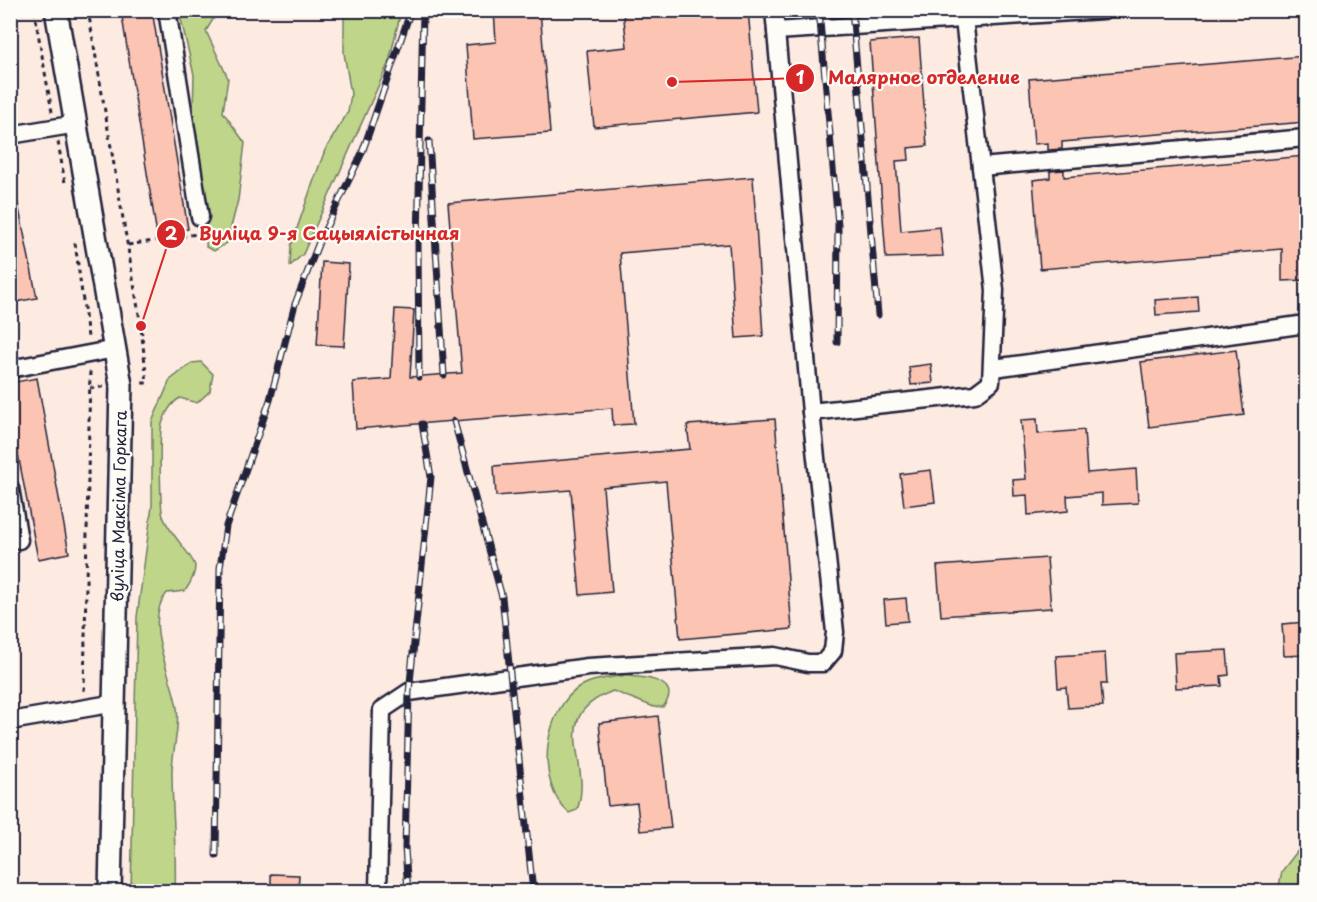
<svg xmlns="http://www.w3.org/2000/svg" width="1317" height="902" font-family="'Playpen Sans',sans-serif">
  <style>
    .green { fill: #bfd58a; stroke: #707c62; stroke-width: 1.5 }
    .building { fill: #fcc4b2; stroke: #22223b; stroke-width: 1.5 }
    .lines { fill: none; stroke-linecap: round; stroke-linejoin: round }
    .minor-casing { stroke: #22223b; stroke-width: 21 }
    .major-casing { stroke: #22223b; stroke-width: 26 }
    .path { stroke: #22223b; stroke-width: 3; stroke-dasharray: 4.5 4.5; stroke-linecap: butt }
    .minor { stroke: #fdfcf7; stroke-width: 16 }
    .major { stroke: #fdfcf7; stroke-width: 21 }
    .rail-casing { stroke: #22223b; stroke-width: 7 }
    .rail { stroke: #fdfcf7; stroke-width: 4.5; stroke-dasharray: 14; stroke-linecap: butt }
    .labels { text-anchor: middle; stroke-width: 4.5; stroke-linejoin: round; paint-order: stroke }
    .street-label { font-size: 16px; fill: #22223b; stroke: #fdfcf7 }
    .leader { fill: none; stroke: #d62828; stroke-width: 2 }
    .callout-dot { fill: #d62828; stroke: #fdfcf7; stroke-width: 2 }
    .mark-label { font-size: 18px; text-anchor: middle; font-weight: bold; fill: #fff }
    .callout-label { font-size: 18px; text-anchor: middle; font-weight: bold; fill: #d62828; stroke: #fdfcf7; stroke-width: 4.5; stroke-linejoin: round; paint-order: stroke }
  </style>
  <rect width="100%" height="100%" fill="#fdebe2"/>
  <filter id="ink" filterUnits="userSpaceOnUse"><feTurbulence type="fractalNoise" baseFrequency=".0167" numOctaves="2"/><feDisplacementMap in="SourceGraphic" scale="12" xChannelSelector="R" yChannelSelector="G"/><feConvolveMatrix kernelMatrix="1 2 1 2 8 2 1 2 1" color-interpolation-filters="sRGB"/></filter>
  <g filter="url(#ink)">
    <g class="green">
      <polygon points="179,11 218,11 206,31 228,78 223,112 245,143 238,200 227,243 214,251 206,247 207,227 193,114 194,75"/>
      <polygon points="344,11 401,11 389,62 303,254 290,266 291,246 311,188 325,150 348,112 351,94 344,53"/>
      <path d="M201,362L213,374L210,391L197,403L180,398C170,404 166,413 162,424C159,432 160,508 163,516C168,532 194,557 195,566C195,575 190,584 185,591L167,593C142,621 173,677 177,708C180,729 172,751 172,772C172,812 177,851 175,891H131L137,617L152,506V422L170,380L192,363Z"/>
      <path d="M619,676C636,676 686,678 663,707H654L613,691C544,717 595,762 577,810L569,813C534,783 543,707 583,685C593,679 608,678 619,676Z"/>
      <polygon points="1306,840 1306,891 1278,891 1282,871"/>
    </g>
    <g class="building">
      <polygon points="121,10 152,10 188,229 157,235"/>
      <polygon points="494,10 540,10 550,133 473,139 466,45 496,42"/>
      <polygon points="623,10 748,10 757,112 594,127 587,51 627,47"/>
      <polygon points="919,38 927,146 908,148 909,160 896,161 901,231 940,227 943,256 886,258 870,42"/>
      <polygon points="1306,56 1306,122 1062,142 1062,149 1048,150 1048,143 1034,144 1029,79"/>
      <polygon points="1306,156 1306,280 1282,281 1282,249 1040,269 1033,180 1050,178 1050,171 1064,170 1064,177"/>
      <polygon points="753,177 763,336 736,338 729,244 620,253 634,424 613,425 612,408 356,429 353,382 391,379 395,309 414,310 410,377 462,373 448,203"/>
      <polygon points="17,199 37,298 10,303 10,200"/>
      <polygon points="322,262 349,264 344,346 317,345"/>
      <polygon points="1198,297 1199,312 1156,315 1155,300"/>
      <polygon points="1236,350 1244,415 1149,427 1141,362"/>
      <polygon points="931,364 933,383 911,385 909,367"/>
      <polygon points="37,378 69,553 38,559 10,412 10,383"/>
      <polygon points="775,419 792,629 680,639 666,481 603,487 612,592 580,595 571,490 496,496 494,466 690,449 687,425"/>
      <polygon points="1037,419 1038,434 1084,430 1087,473 1136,469 1138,503 1102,505 1102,493 1067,496 1068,511 1028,515 1027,495 1014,496 1013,480 1026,479 1021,420"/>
      <polygon points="931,470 935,502 904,506 900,474"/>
      <polygon points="1047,558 1051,608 941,616 937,566"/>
      <polygon points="906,598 908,621 886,623 884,600"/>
      <polygon points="1306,622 1306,655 1284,656 1282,624"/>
      <polygon points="1227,650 1229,675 1221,676 1222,686 1176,688 1174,653"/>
      <polygon points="1105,653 1107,684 1101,684 1103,706 1068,708 1066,687 1058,688 1056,656"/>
      <polygon points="658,716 671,828 640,831 637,803 608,806 599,723"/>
      <polygon points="271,874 299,875 298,891 271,891"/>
    </g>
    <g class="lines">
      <defs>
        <g id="minor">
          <polyline points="167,10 200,217"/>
          <polyline points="776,31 1103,10"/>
          <polyline points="10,135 77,124"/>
          <polyline points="981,167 1306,138"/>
          <polyline points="994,368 1306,324"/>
          <polyline points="10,369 115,349"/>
          <polyline points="811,412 975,394 991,382 995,290 964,19"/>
          <polyline points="10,488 19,540"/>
          <polyline points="10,721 116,703"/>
          <polyline points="378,892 382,710 409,692 588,667 775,656 808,663 823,663 833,651 835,632 811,412 774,10"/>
        </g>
        <polyline id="major" points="56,10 121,385 110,892"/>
      </defs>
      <use href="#minor" class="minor-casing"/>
      <use href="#major" class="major-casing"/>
      <g class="path">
        <polyline points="34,10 52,112"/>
        <polyline points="88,10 141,326 147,383 141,383"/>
        <polyline points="58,142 65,183"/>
        <polyline points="75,243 88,337"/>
        <polyline points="128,245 197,234"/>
        <polyline points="90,388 103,387"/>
        <polyline points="84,691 90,371"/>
      </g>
      <use href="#minor" class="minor"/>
      <use href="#major" class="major"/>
      <defs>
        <g id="rail">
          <polyline points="819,10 838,225 837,342"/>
          <polyline points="852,10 878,315"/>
          <polyline points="429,141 444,375"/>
          <polyline points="419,377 418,241 423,10"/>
          <polyline points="454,421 502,597 533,892"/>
          <polyline points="216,855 220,568 226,526 270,400 295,304 319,242 362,153 411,10"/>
          <polyline points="408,892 405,848 409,692 431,477 422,424"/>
        </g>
      </defs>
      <use href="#rail" class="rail-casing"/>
      <use href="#rail" class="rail"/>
    </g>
  </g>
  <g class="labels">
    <g class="street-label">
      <text transform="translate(119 506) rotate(-89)" y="6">вуліца Максіма Горкага</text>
    </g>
  </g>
  <path class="leader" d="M672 82L800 78M141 326L171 234"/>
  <g class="callout-dot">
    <circle cx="672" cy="82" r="6"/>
    <circle cx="141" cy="326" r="6"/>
    <circle cx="800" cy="78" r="15"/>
    <circle cx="171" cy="234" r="15"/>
  </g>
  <g class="mark-label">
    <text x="800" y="84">1</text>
    <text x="171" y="240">2</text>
  </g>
  <g class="callout-label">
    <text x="924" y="84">Малярное отделение</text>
    <text x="329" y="240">Вуліца 9-я Сацыялістычная</text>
  </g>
  <rect width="1317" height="902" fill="none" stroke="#fdfcf7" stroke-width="36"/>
  <rect x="18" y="18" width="1281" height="866" fill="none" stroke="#22223b" stroke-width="2" filter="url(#ink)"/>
</svg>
